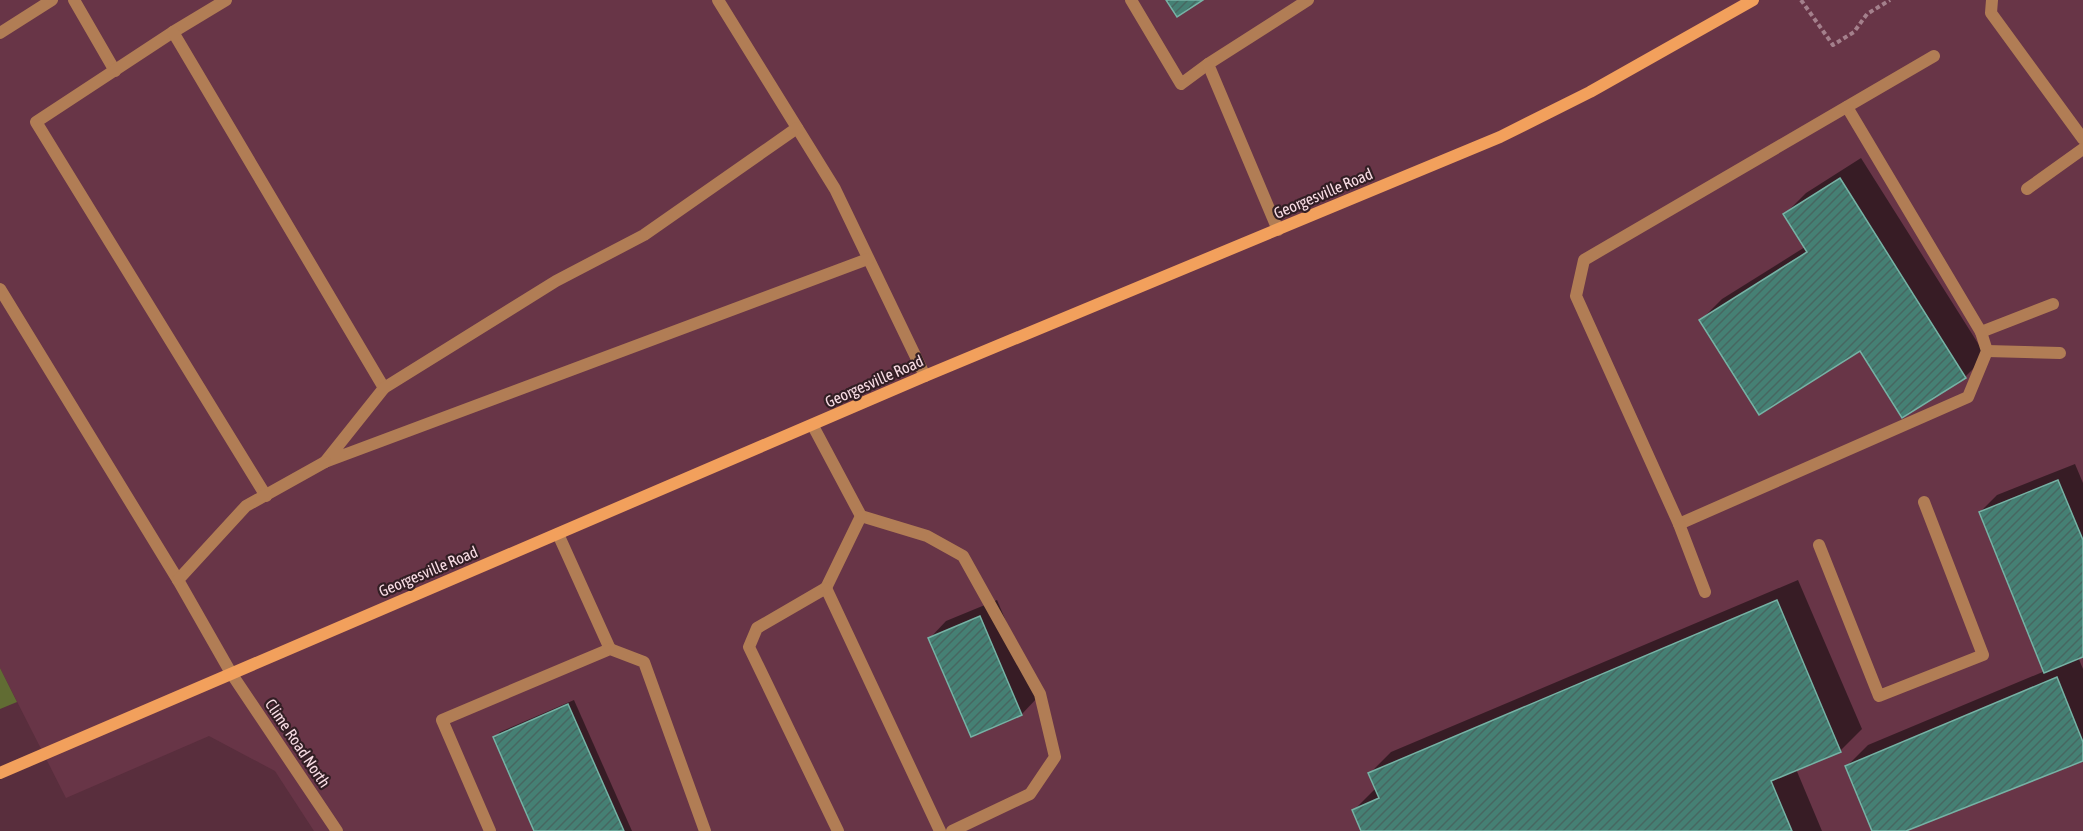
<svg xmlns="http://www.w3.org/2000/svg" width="2083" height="831" font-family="'Asap Condensed',sans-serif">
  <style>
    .built { fill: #683547 }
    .green { fill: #616c33 }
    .shadow { fill: #0007 }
    .building { fill: url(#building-hatch); stroke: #76b2a5; stroke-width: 1.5 }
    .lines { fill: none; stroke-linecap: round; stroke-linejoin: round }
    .path { stroke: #a4808c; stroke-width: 4; stroke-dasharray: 4.5 3; stroke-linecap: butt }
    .lane { stroke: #b17d55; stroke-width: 12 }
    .street { stroke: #b17d55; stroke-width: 12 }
    .secondary { stroke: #f2a05c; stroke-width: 12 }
    .labels { text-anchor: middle; stroke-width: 4.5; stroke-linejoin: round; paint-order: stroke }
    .street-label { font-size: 16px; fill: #f9dde5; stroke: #321e24 }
  </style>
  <defs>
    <pattern id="building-hatch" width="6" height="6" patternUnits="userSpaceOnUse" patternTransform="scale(1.5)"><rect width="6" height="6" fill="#458074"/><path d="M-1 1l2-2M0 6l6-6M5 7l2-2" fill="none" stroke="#476761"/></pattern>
  </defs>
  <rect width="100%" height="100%" fill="#592e3d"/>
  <polygon class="built" points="0,0 2083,0 2083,831 314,831 275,771 209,736 66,798 0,668"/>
  <polygon class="green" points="0,668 17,702 0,709"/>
  <g class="shadow">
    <polygon points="1861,158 1986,356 1965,377 1861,349 1701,320 1722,299 1805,247 1785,214 1806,193"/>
    <polygon points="2075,464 2083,483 2083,655 2078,657 2083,669 2083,759 1902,831 1874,831 1847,766 1868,745 2045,671 1980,512 1997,495"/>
    <polygon points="1798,580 1862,729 1840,751 1796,769 1822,831 1363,831 1354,810 1375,789 1370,773 1391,752"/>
    <polygon points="997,600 1038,697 1022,714 930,638 946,621"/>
    <polygon points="574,700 632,831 536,831 495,737 500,732"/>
  </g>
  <g class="building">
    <polygon points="1166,0 1203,0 1177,17"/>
    <polygon points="1840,178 1966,378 1902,418 1860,351 1759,415 1699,320 1807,252 1783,214"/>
    <polygon points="2058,480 2083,540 2083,657 2044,673 1979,512"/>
    <polygon points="1777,600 1841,752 1771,781 1792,831 1361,831 1352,810 1379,798 1368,773"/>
    <polygon points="980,616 1022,715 971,737 928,638"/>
    <polygon points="2057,677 2083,742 2083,761 1906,831 1872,831 1845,766"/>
    <polygon points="568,704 624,831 534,831 493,737"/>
  </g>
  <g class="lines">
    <polyline class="path" points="1801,0 1833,45 1854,32 1867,14 1890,0"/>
    <g class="lane">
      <polyline points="74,0 115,71"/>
      <polyline points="226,0 173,32 36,122 266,496"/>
      <polyline points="718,0 835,189 925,376"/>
      <polyline points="1131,0 1181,84 1208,64"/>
      <polyline points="1992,0 1991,13 2083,139"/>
      <polyline points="173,32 384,388"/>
      <polyline points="0,33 52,0"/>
      <polyline points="797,128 644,235 556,281 384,388 325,462 868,259"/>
      <polyline points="2027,189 2083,149"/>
      <polyline points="1278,230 1208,64 1308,0"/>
      <polyline points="0,289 178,580 231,673"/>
      <polyline points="1981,332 2053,304"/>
      <polyline points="1987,351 2060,353"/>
      <polyline points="813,426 861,516 927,536 963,556 1040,694 1055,757 1030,794 952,831"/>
      <polyline points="1679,524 1968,397 1987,351 1981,332 1847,107"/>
      <polyline points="558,534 610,649"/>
      <polyline points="1819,545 1879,696 1983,655 1924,502"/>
      <polyline points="178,580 246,506 325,462"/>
      <polyline points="826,588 861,516"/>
      <polyline points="1705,592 1679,524 1576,296 1584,260 1934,56"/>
      <polyline points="490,831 442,720 610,649 644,662 705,831"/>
      <polyline points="838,831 749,647 757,628 826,588 940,831"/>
    </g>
    <polyline class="street" points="231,673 337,831"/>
    <polyline class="secondary" points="0,773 925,376 1500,137 1590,92 1753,0"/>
  </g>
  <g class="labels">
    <g class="street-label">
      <text transform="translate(1323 193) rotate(-23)" y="6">Georgesville Road</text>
      <text transform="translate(874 381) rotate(-24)" y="6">Georgesville Road</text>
      <text transform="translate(428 571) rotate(-23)" y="6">Georgesville Road</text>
      <text transform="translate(298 743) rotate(56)" y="6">Clime Road North</text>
    </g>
  </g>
</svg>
